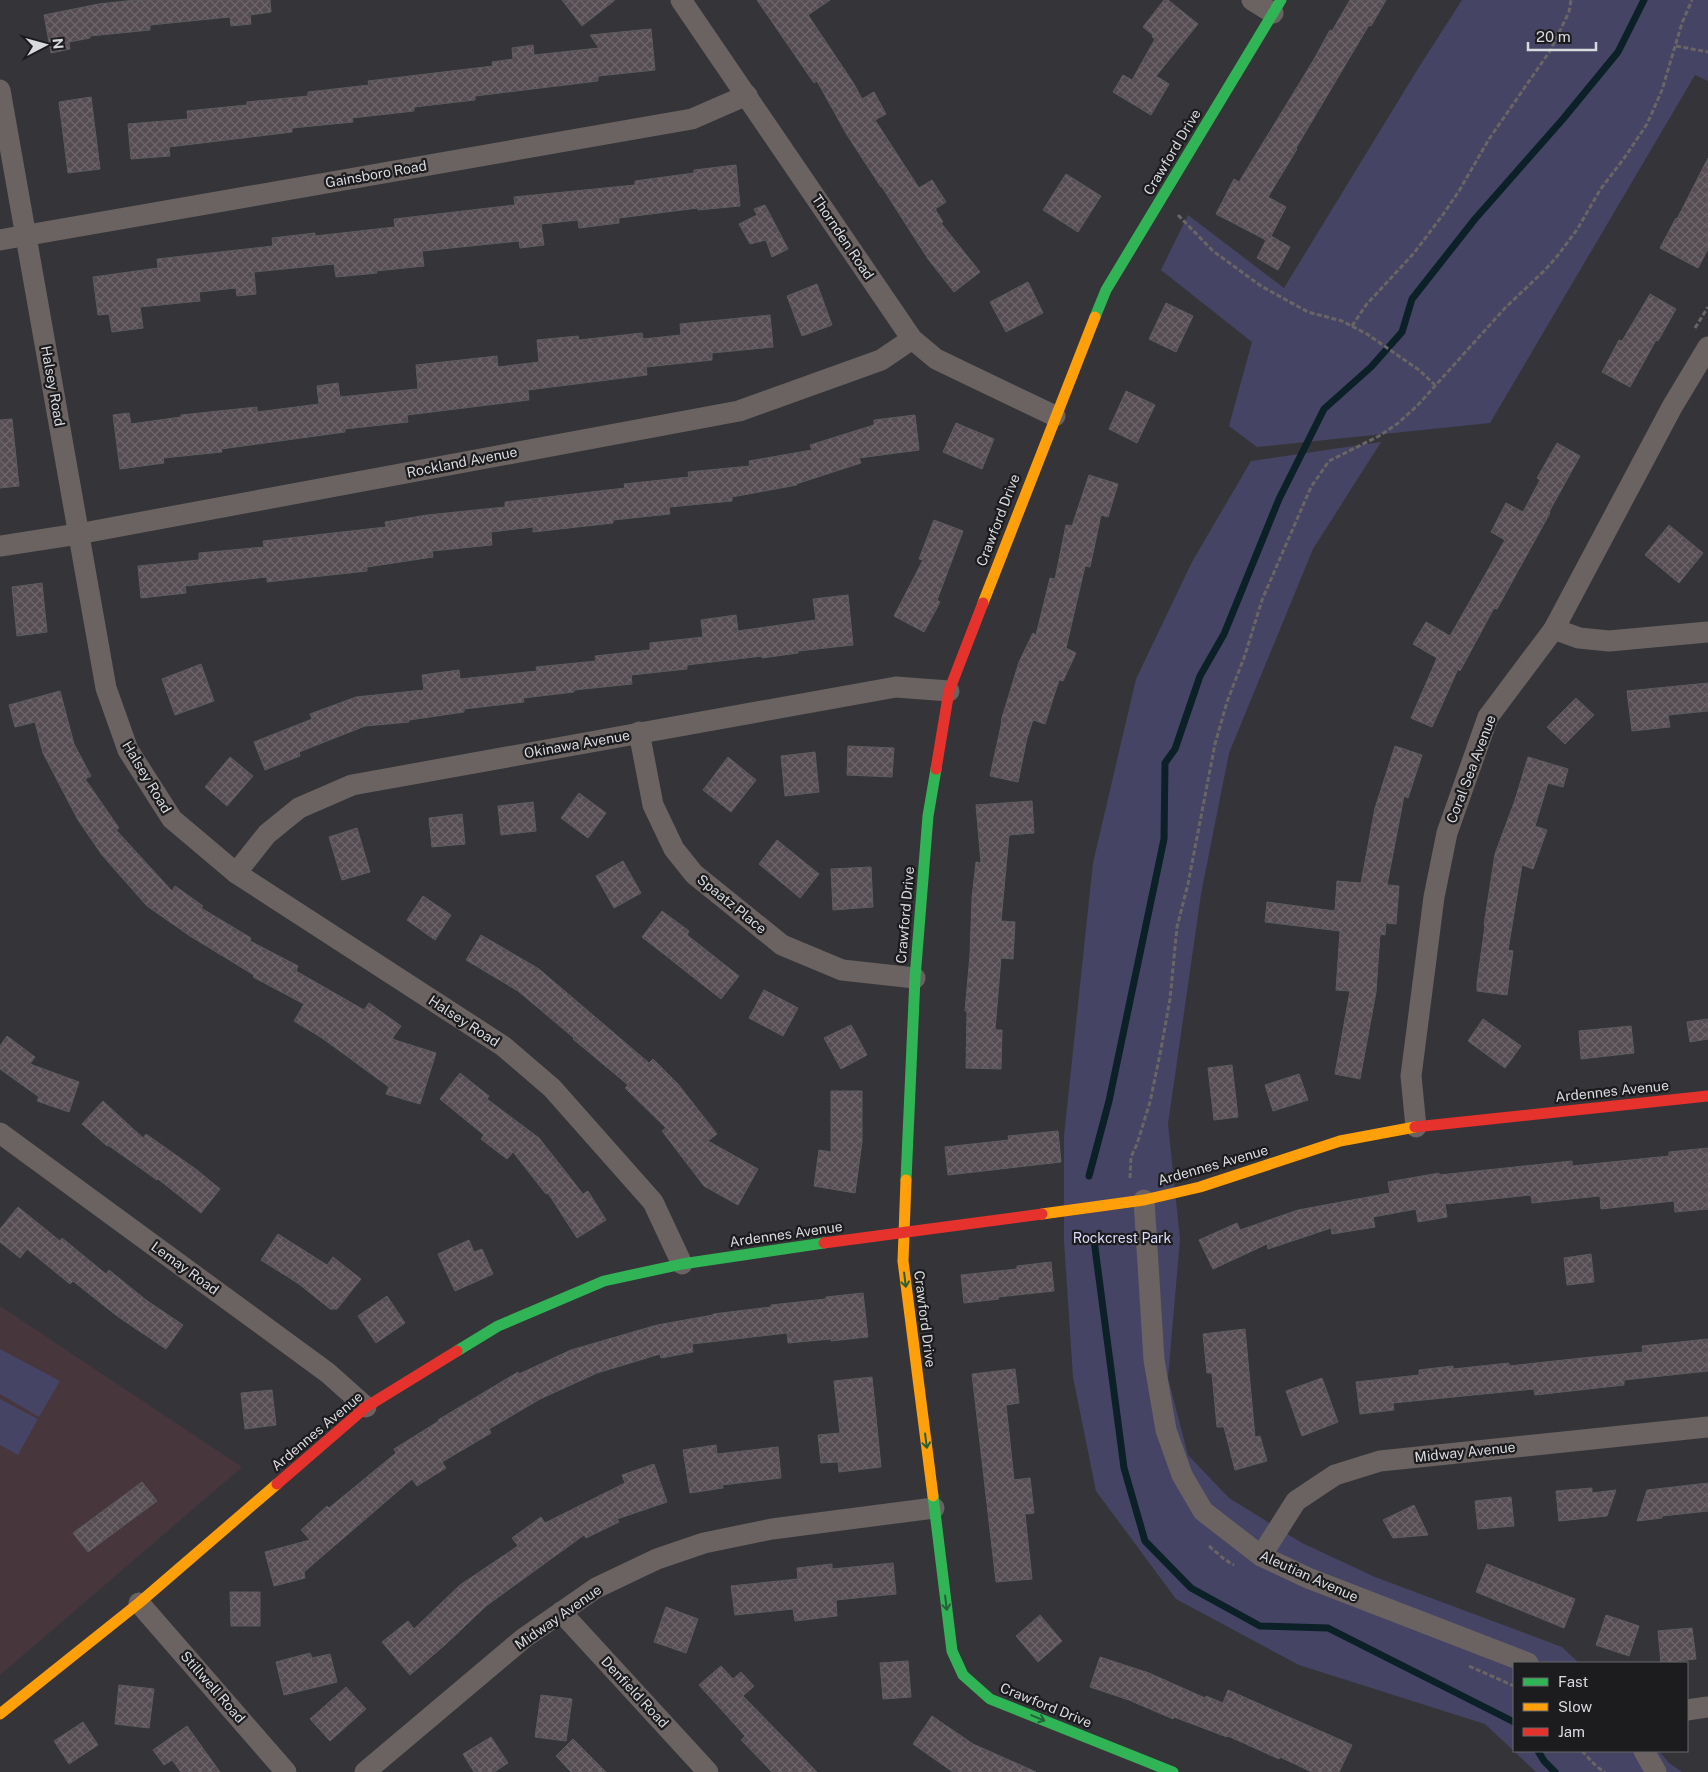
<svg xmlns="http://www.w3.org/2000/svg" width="1708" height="1772" font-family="'Public Sans',sans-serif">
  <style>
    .education { fill: #47363c }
    .green { fill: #454464 }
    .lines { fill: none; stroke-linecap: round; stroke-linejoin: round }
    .stream { stroke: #0c2127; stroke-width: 7 }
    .building { fill: url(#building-cross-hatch); stroke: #5c5b5e }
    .path { stroke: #6a6565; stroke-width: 3; stroke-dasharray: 5 2.5; stroke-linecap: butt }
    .street { stroke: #6a6361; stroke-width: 21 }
    .fast { stroke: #30b455; stroke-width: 11 }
    .slow { stroke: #ff9f0a; stroke-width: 11 }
    .jam { stroke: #e5322d; stroke-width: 11 }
    .oneway { stroke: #256037 }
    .labels { text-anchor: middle; stroke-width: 4.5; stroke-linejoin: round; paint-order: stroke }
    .street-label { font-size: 14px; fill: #d9dade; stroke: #1c1c1f }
    .park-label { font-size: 14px; fill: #dcdbfb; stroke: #1c1c1f }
  </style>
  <defs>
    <pattern id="building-cross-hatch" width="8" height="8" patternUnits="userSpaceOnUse" patternTransform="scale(1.25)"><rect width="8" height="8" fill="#564d52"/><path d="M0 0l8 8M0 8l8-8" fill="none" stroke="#6e666a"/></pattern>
  </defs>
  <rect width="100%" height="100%" fill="#353539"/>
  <polygon class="education" points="0,1306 242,1467 0,1675"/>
  <g class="green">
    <polygon points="1462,0 1708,0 1708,81 1695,75 1490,423 1257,447 1229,426 1252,342 1161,270 1188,215 1284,288 1419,67"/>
    <polygon points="1381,442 1313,549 1229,753 1201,894 1168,1124 1180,1239 1168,1378 1188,1455 1229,1498 1302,1543 1375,1577 1562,1647 1579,1663 1514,1663 1514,1751 1659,1751 1669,1763 1682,1772 1536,1772 1485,1724 1299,1665 1176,1599 1096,1491 1073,1377 1064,1241 1064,1136 1093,863 1136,679 1192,562 1251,461"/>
    <polygon points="0,1349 60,1381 39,1417 0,1394"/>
    <polygon points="0,1399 38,1419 18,1455 0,1445"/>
  </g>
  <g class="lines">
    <g class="stream">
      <polyline points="1089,1176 1109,1101 1164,839 1165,763 1175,749 1200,676 1224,634 1279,499 1324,409 1371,367 1402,332 1412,299 1475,219 1563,119 1618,52 1644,0"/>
      <polyline points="1094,1240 1124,1468 1145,1541 1191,1588 1260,1626 1328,1628 1514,1722"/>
      <polyline points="1538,1751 1544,1761 1555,1772"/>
    </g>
  </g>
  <g class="building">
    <polygon points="135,0 270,0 271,12 250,15 251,24 231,26 230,17 150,25 150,30 90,36 90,38 69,42 70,49 51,53 44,15 99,4"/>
    <polygon points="562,0 615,0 582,26"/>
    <polygon points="757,0 830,0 808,15 854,84 862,99 874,92 886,114 875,120 919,188 932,180 946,202 935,209 943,222 941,223 980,272 954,292 928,259 882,187 881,187 847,135 817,81 814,83"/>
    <polygon points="1164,0 1168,0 1198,24 1156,76 1169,84 1151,115 1113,92 1123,75 1132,80 1155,39 1152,37 1153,35 1143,27"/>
    <polygon points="1350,0 1386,0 1371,26 1369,25 1296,148 1297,149 1268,197 1286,207 1271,236 1290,247 1278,270 1257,258 1266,240 1216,214 1234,179 1239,182 1313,61 1330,30 1332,31"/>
    <polygon points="651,29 655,70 598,76 598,81 475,96 475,100 414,107 414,111 352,118 353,122 292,128 292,132 169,147 170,156 131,159 128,124 188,119 187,111 247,105 247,102 308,96 308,92 369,85 368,81 493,66 492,62 513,59 512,48 533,45 534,55 599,48 590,35"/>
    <polygon points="91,97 100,169 68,173 59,102"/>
    <polygon points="1708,158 1708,249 1698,268 1660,248 1676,218 1677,219"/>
    <polygon points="736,165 740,206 698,210 698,208 619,218 619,223 579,228 578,220 541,224 544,245 520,248 519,241 422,251 424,266 376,271 377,273 336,277 334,264 254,272 256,294 237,296 236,288 199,292 200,301 140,307 143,328 112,332 109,314 98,315 93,277 158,268 157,259 273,246 272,238 315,233 315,236 395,227 394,219 515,205 514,197 635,185 635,181 694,173 694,170"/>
    <polygon points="1066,174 1101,196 1078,232 1043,210"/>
    <polygon points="765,205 788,249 772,257 766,240 750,244 739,224 757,215 754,209"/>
    <polygon points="1028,282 1043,313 1006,332 990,302"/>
    <polygon points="817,284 832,325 802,336 787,296"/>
    <polygon points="1650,294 1676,309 1658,341 1656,340 1630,387 1602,372 1619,340 1622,341"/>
    <polygon points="1166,303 1193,316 1176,352 1149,339"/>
    <polygon points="770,315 773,347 712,353 712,360 646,367 647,375 528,390 529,400 407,415 408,422 345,429 345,432 221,449 222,452 163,458 164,463 120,469 113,415 129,413 131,424 181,417 181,415 257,407 257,412 319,404 317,386 338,383 340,397 418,389 416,365 497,356 498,367 539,362 537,340 578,336 579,340 642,333 643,339 681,335 680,324"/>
    <polygon points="1126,391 1155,405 1137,443 1109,429"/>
    <polygon points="915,415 919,450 859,458 861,463 796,484 797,485 732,497 732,501 669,507 670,514 613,520 613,523 533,532 533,527 491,532 492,545 432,551 433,557 367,567 367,571 267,582 267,577 185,586 186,593 141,598 138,566 199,560 199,553 264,547 263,541 386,527 385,522 427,515 505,507 505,502 625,488 624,484 689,477 688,472 750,466 749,461 812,450 810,445 874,425 874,420"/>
    <polygon points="12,419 19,486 0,488 0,420"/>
    <polygon points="956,423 994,439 982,469 943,452"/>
    <polygon points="1557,443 1580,456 1549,512 1550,513 1497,609 1494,608 1460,671 1458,669 1432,727 1411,718 1437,658 1413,644 1426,622 1450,636 1505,540 1491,532 1506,503 1523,512 1540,480 1537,478"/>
    <polygon points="1089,475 1118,484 1108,517 1101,515 1090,567 1085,566 1066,648 1076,653 1063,681 1059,680 1045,724 1033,720 1027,738 1018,782 990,776 1002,721 1001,721 1019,662 1033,633 1036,635 1050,578 1055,579 1066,525 1072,526"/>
    <polygon points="934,520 963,531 937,600 940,602 924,632 894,616 923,560 919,559"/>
    <polygon points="1669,525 1703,553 1679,583 1645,555"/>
    <polygon points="42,583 47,632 17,636 12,587"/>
    <polygon points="848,595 853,645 798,651 798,653 762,658 762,656 687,665 687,669 631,675 632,684 574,690 574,692 523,698 524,702 464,709 464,712 409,720 409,722 365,726 299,752 300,756 265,770 254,742 312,719 310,714 356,697 424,690 422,675 459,670 460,679 537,671 536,667 596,661 595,656 650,650 650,643 703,637 701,620 736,615 738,631 816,620 813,599"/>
    <polygon points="201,664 214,701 175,715 162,679"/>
    <polygon points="1708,683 1708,711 1668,715 1670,727 1632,731 1627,691"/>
    <polygon points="60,691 74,744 91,776 85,779 119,828 116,830 172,891 175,886 203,906 201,908 251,938 250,941 298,966 296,971 364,1010 369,1003 401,1026 392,1039 436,1053 420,1104 386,1094 389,1087 322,1038 294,1021 304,1004 253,977 254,975 190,936 147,906 102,855 78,820 43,753 35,722 15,727 9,705"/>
    <polygon points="1576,698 1594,715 1565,744 1547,727"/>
    <polygon points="848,746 894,748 892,777 847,775"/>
    <polygon points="1395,746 1422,755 1408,798 1404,796 1387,885 1399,886 1396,924 1386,923 1385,935 1380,934 1376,992 1360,1079 1335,1074 1350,991 1336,990 1340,931 1265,922 1267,902 1335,911 1337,881 1361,883 1375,808"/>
    <polygon points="815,752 819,792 785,796 781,756"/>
    <polygon points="230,757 253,776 227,806 205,787"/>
    <polygon points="728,757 756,780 731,812 703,790"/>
    <polygon points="1528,757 1568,769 1563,787 1548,783 1535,826 1547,830 1533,869 1522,865 1508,950 1513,951 1507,995 1477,991 1477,983 1485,926 1484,925 1495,854 1515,800"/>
    <polygon points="579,793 606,813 588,838 561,818"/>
    <polygon points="1032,801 1034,833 1009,835 1001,921 1015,922 1013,959 1001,958 995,1030 1002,1030 1001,1069 966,1068 967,1011 965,1011 970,955 972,898 976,862 981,863 976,805"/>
    <polygon points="533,802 536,831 501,835 498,806"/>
    <polygon points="462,814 465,844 432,847 429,818"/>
    <polygon points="357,828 370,872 342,880 329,837"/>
    <polygon points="777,840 819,874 800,898 759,864"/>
    <polygon points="623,861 641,893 614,908 596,876"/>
    <polygon points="871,867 873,907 833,910 831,869"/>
    <polygon points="423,896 451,915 435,940 407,920"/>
    <polygon points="662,911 689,931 687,935 739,976 721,999 642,937"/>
    <polygon points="481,935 539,969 649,1063 653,1059 678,1084 717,1134 708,1141 758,1169 738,1205 704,1186 662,1131 666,1128 625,1088 628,1085 573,1039 574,1038 518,991 466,960"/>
    <polygon points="764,990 798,1008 783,1036 749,1018"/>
    <polygon points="1483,1019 1521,1046 1505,1068 1468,1041"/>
    <polygon points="1708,1019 1708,1039 1690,1042 1687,1022"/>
    <polygon points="851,1025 867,1055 841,1069 824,1038"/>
    <polygon points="1631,1026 1634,1053 1581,1059 1579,1031"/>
    <polygon points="7,1036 35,1057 30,1064 79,1082 69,1112 37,1101 39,1097 0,1069 0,1046"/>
    <polygon points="1232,1065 1238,1117 1214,1120 1208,1068"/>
    <polygon points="460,1073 489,1096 487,1099 539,1138 583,1194 588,1191 606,1220 577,1238 548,1193 546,1194 513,1152 507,1159 481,1139 484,1135 440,1099"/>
    <polygon points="1299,1074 1308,1100 1273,1111 1265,1085"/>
    <polygon points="831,1091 862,1091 862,1142 855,1193 814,1186 819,1150 831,1152"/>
    <polygon points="103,1101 143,1138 146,1134 197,1170 220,1189 201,1213 158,1179 157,1180 108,1145 107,1146 82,1124"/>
    <polygon points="1058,1131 1061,1162 948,1175 945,1147 1009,1140 1008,1136"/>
    <polygon points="1708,1148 1708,1209 1675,1212 1674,1201 1601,1209 1600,1196 1532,1203 1531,1195 1445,1204 1447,1217 1418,1222 1416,1209 1373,1217 1375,1227 1332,1234 1331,1228 1268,1249 1267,1244 1213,1269 1199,1240 1237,1223 1240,1230 1298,1210 1390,1193 1388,1182 1439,1173 1439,1175 1572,1161 1572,1166 1669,1156 1669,1152"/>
    <polygon points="18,1207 60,1241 62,1238 106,1274 109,1270 146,1300 183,1325 166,1349 117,1316 73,1281 70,1284 27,1249 20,1258 0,1242 0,1229"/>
    <polygon points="278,1234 327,1265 333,1257 361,1279 337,1309 330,1309 299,1284 261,1260"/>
    <polygon points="469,1240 474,1252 482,1249 493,1274 455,1291 438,1254"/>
    <polygon points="1591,1254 1594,1282 1567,1285 1564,1258"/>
    <polygon points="1051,1262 1054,1291 998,1297 999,1299 964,1303 961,1275 1017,1269 1017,1266"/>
    <polygon points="863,1293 868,1337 831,1341 831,1339 788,1343 787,1333 692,1344 693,1352 661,1358 660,1354 597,1373 540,1399 489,1429 491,1433 442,1462 446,1468 417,1486 412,1479 304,1572 305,1578 274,1586 265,1552 310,1540 301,1530 327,1506 329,1508 396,1453 394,1449 439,1421 438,1420 518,1372 519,1374 571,1350 657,1325 713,1315 713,1314 771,1307 771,1305 826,1299 826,1297"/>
    <polygon points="387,1296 405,1323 376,1343 358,1316"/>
    <polygon points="1245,1329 1255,1437 1260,1436 1267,1461 1235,1470 1224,1427 1217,1427 1212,1373 1207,1373 1203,1334"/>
    <polygon points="1708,1339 1708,1371 1624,1380 1624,1385 1535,1395 1534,1389 1393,1403 1394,1410 1360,1414 1356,1382 1419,1375 1419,1370 1453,1366 1453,1369 1509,1363 1509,1366 1582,1358 1643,1352 1642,1346"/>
    <polygon points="1015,1369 1019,1403 1006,1405 1014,1480 1030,1478 1034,1513 1025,1514 1032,1579 996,1582 972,1374"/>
    <polygon points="872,1377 881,1467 839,1472 838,1462 821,1463 818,1435 840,1433 834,1381"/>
    <polygon points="1322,1378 1338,1422 1302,1436 1286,1391"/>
    <polygon points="272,1390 276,1425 245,1429 241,1393"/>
    <polygon points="716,1445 717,1454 778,1447 781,1478 722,1485 723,1488 690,1493 683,1450"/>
    <polygon points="654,1464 667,1502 617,1519 619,1522 586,1538 584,1535 486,1606 446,1644 410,1675 382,1642 408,1621 414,1629 460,1585 518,1546 512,1538 541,1517 545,1523 625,1483 622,1475"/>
    <polygon points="142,1482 157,1501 88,1552 73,1533"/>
    <polygon points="1708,1483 1708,1511 1662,1516 1662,1518 1637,1521 1647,1490"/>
    <polygon points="1592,1488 1592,1493 1616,1490 1607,1516 1559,1521 1556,1491"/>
    <polygon points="1511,1497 1514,1526 1478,1529 1475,1501"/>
    <polygon points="1414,1505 1428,1535 1393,1538 1383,1520"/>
    <polygon points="893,1563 896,1594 836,1600 837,1616 795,1621 793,1609 735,1615 731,1586 798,1579 797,1568 832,1564 832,1569"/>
    <polygon points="1487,1564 1575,1599 1564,1628 1476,1592"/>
    <polygon points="230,1592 260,1592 260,1626 231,1626"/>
    <polygon points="666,1607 698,1619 686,1653 654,1642"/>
    <polygon points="1040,1615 1062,1641 1038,1662 1016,1636"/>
    <polygon points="1606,1615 1639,1626 1629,1656 1596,1645"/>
    <polygon points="1692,1628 1696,1659 1661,1663 1658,1631"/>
    <polygon points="310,1653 312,1658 330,1654 337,1682 284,1695 276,1662"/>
    <polygon points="1100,1657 1149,1673 1205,1698 1206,1696 1223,1703 1228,1690 1352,1745 1339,1772 1312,1772 1280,1757 1279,1759 1228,1736 1227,1737 1174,1717 1173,1719 1129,1700 1090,1687"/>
    <polygon points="908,1661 911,1697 883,1699 880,1663"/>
    <polygon points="721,1666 733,1679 741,1672 754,1686 743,1696 817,1772 772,1772 741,1740 745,1736 699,1685"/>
    <polygon points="119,1685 154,1689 149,1728 115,1724"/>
    <polygon points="346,1687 366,1709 330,1741 310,1719"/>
    <polygon points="541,1695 572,1699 566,1741 535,1737"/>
    <polygon points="932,1716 973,1744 1036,1772 953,1772 913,1744"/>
    <polygon points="83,1722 98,1745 69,1764 54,1741"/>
    <polygon points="187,1726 220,1772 181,1772 172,1760 164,1765 153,1750"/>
    <polygon points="491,1737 508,1763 494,1772 474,1772 463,1754"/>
    <polygon points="573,1739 606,1772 571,1772 556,1756"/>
  </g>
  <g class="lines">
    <g class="path">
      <polyline points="1676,46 1708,52"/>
      <polyline points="1178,215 1213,251 1261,286 1308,312 1342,321 1367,334 1419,370 1435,385"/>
      <polyline points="1352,326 1366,305 1414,253 1442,216 1459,191 1489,139 1550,51 1569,12 1571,0"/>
      <polyline points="1695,328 1708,307"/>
      <polyline points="1130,1178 1131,1157 1137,1144 1150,1102 1161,1049 1170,999 1177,927 1188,884 1215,744 1227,702 1245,655 1262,600 1311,487 1329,461 1379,436 1397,424 1417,406 1505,308 1545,270 1559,254 1578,228 1600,190 1625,157 1647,124 1662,90 1682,23 1692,0"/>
      <polyline points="1209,1546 1224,1559 1234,1565"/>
      <polyline points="1469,1666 1514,1686"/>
      <polyline points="1582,1751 1597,1767 1605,1772"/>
    </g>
    <g class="street">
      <polyline points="681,0 912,339 936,359 1055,416"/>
      <polyline points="1252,0 1273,13"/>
      <polyline points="0,90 106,688 128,750 172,819 236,873 503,1046 552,1088 653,1202 682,1264"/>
      <polyline points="0,240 692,119 747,95"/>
      <polyline points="0,546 78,534 739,411 881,360 912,339"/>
      <polyline points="1554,629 1579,638 1609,641 1708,632"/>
      <polyline points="639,732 653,805 674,849 694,874 782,945 842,970 915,978"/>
      <polyline points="236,873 267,834 299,808 352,785 896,687 949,691"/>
      <polyline points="1416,1127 1411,1076 1434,897 1447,833 1488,717 1554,629 1672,407 1708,347"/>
      <polyline points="0,1133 328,1373 366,1407"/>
      <polyline points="1144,1200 1154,1360 1166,1430 1182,1475 1203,1511 1261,1556 1308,1578 1528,1663"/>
      <polyline points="1261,1556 1296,1501 1335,1475 1380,1461 1708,1427"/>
      <polyline points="139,1603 286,1772"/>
      <polyline points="561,1612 708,1772"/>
      <polyline points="1687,1710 1708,1707"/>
      <polyline points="1644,1751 1656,1772"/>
      <polyline points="365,1772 524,1638 596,1588 657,1559 704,1543 772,1529 934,1508"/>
    </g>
    <g class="fast">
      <polyline points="1095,317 1106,290 1281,0"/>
      <polyline points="906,1180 915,978 928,816 936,769"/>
      <polyline points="457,1351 498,1326 604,1281 682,1264 824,1243"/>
      <polyline points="933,1496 952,1651 963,1675 990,1699 1173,1772"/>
    </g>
    <g class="slow">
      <polyline points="983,603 1095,317"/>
      <polyline points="906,1180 903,1261 933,1496"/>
      <polyline points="1042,1214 1144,1200 1200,1187 1340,1141 1415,1127"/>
      <polyline points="0,1714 139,1603 277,1484"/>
    </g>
    <g class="jam">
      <polyline points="936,769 949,691 983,603"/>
      <polyline points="1415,1127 1708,1096"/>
      <polyline points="824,1243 1042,1214"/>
      <polyline points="277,1484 366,1407 457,1351"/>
    </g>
  </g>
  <defs><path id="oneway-shaft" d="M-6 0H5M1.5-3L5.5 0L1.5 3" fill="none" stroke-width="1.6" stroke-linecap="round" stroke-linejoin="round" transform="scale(1.25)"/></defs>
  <g class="oneway">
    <use href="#oneway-shaft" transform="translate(905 1280) rotate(83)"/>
    <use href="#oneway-shaft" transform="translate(926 1441) rotate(83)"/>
    <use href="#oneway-shaft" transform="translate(946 1603) rotate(83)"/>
    <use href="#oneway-shaft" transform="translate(1038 1718) rotate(22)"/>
  </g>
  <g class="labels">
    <g class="street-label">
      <text transform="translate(1172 152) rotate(-59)" y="5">Crawford Drive</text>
      <text transform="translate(376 174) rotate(-10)" y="5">Gainsboro Road</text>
      <text transform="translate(843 237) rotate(56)" y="5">Thornden Road</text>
      <text transform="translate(53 386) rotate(80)" y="5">Halsey Road</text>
      <text transform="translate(462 462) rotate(-11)" y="5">Rockland Avenue</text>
      <text transform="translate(998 520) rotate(-69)" y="5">Crawford Drive</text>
      <text transform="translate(577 744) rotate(-10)" y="5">Okinawa Avenue</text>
      <text transform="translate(1471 769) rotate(-69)" y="5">Coral Sea Avenue</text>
      <text transform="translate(147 777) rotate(59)" y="5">Halsey Road</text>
      <text transform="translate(732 904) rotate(39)" y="5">Spaatz Place</text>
      <text transform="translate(905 915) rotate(-85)" y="5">Crawford Drive</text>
      <text transform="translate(464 1021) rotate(33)" y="5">Halsey Road</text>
      <text transform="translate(1612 1091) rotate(-6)" y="5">Ardennes Avenue</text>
      <text transform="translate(1213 1165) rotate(-16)" y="5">Ardennes Avenue</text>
      <text transform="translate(786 1234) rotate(-8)" y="5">Ardennes Avenue</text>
      <text transform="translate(185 1268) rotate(36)" y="5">Lemay Road</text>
      <text transform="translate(925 1319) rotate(83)" y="5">Crawford Drive</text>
      <text transform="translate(317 1431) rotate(-40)" y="5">Ardennes Avenue</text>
      <text transform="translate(1465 1452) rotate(-6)" y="5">Midway Avenue</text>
      <text transform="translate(1309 1576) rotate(24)" y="5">Aleutian Avenue</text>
      <text transform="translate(558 1617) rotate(-35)" y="5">Midway Avenue</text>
      <text transform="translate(213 1687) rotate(49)" y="5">Stillwell Road</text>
      <text transform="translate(635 1692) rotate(47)" y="5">Denfield Road</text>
      <text transform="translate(1046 1705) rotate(22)" y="5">Crawford Drive</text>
    </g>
    <g class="park-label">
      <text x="1122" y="1243">Rockcrest Park</text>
    </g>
  </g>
  <rect x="1513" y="1662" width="175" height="90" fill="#1c1c1f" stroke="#68686b"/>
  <rect x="1523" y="1678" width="25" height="8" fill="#30b455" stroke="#68686b"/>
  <text x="1558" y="1687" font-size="15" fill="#d9dade">Fast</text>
  <rect x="1523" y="1703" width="25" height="8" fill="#ff9f0a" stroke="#68686b"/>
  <text x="1558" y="1712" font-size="15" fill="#d9dade">Slow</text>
  <rect x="1523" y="1728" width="25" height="8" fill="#e5322d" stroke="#68686b"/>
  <text x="1558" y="1737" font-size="15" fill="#d9dade">Jam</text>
  <g transform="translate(45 45) rotate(84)" stroke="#1c1c1f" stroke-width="4" paint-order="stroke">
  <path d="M0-4L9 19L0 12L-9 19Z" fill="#d9dade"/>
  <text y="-8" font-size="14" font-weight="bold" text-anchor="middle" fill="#d9dade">N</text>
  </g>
  <path d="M1528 42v8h68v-8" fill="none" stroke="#d9dade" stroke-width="2.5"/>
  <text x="1536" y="42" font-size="15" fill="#d9dade" stroke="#1c1c1f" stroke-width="4" paint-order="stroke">20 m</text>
</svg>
